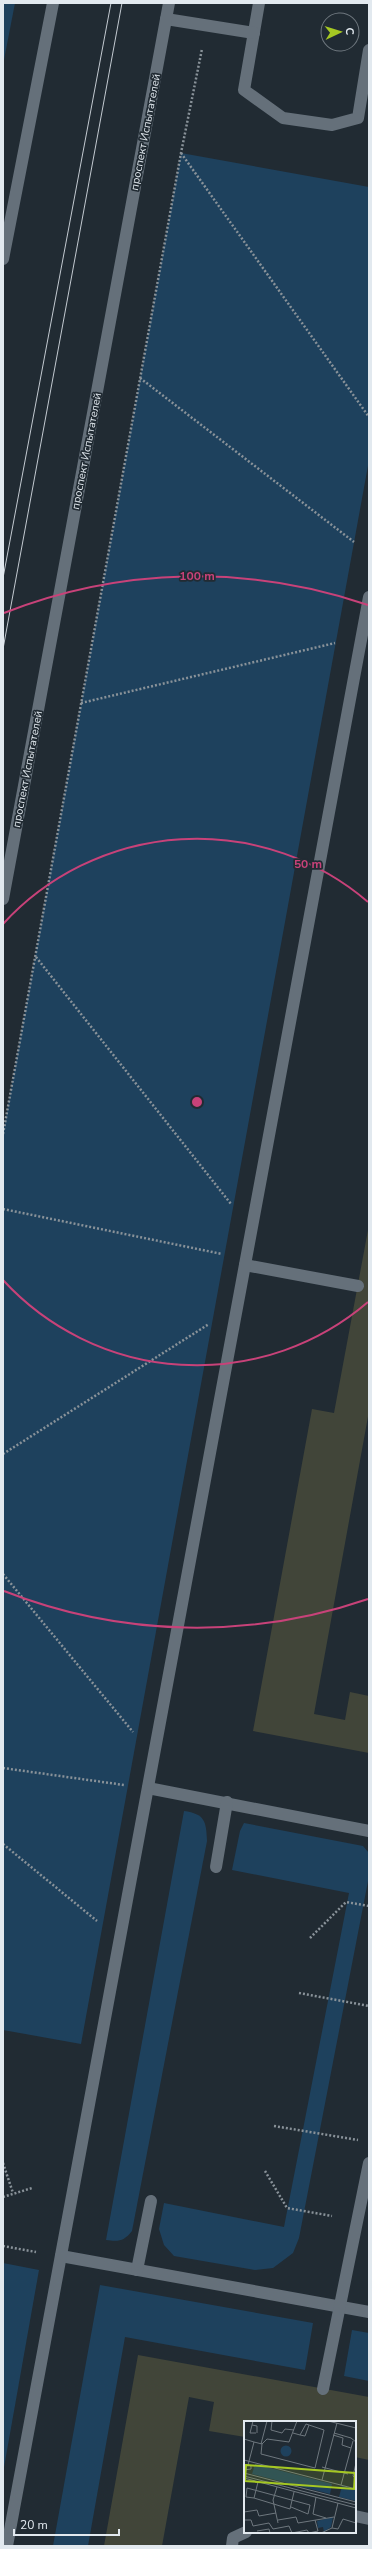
<svg xmlns="http://www.w3.org/2000/svg" width="372" height="2549" font-family="'Nunito Sans',sans-serif">
  <style>
    .green { fill: #1e415d }
    .building { fill: #414539 }
    .lines { fill: none; stroke-linecap: round; stroke-linejoin: round }
    .path { stroke: #899299; stroke-width: 2.5; stroke-dasharray: 2 2; stroke-linecap: butt }
    .service { stroke: #65707a; stroke-width: 12 }
    .minor { stroke: #65707a; stroke-width: 12 }
    .secondary { stroke: #65707a; stroke-width: 12 }
    .tram { stroke: #c3cad1; stroke-width: 1 }
    .ring { fill: none; stroke: #c84279; stroke-width: 2 }
    .labels { text-anchor: middle; stroke-width: 3.5; stroke-linejoin: round; paint-order: stroke }
    .street-label { font-size: 11px; fill: #e2e9ef; stroke: #212b33 }
    .inset-road { fill: none; stroke: #6e777e; stroke-width: 1 }
    .view { fill: #a5c823; fill-opacity: 0.15; stroke: #a5c823; stroke-width: 2 }
    .inset-edge { fill: none; stroke: #e2e9ef; stroke-width: 2 }
    .centre { fill: #c84279; stroke: #212b33; stroke-width: 2 }
    .ring-label { font-size: 12px; text-anchor: middle; font-weight: bold; fill: #c84279; stroke: #212b33; stroke-width: 3.5; stroke-linejoin: round; paint-order: stroke }
  </style>
  <rect width="100%" height="100%" fill="#212b33"/>
  <g class="green">
    <polygon points="3,3 15,3 3,65"/>
    <polygon points="181,153 369,187 369,460 81,2044 3,2030 3,1133"/>
    <path d="M184,1811C205,1814 206,1821 207,1841L132,2231C124,2241 119,2242 106,2240Z"/>
    <polygon points="244,1823 363,1846 369,1853 369,1876 299,2238 293,2253 273,2268 255,2270 174,2256 164,2245 159,2229 164,2203 284,2227 349,1893 232,1870 240,1831"/>
    <polygon points="3,2263 39,2270 3,2473"/>
    <polygon points="100,2285 313,2323 305,2370 125,2337 88,2546 53,2546"/>
    <polygon points="352,2330 369,2333 369,2381 344,2376"/>
  </g>
  <g class="building">
    <polygon points="368,1230 369,1411 314,1714 345,1720 350,1692 369,1696 369,1753 253,1731 312,1409 334,1413"/>
    <polygon points="138,2355 369,2397 369,2460 355,2457 355,2422 245,2422 245,2437 209,2431 214,2402 189,2397 162,2546 104,2546"/>
  </g>
  <g class="lines">
    <g class="path">
      <polyline points="181,153 369,417"/>
      <polyline points="140,378 354,542"/>
      <polyline points="81,703 335,643"/>
      <polyline points="36,957 231,1204"/>
      <polyline points="3,1134 181,153 202,49"/>
      <polyline points="3,1209 222,1254"/>
      <polyline points="3,1454 209,1324"/>
      <polyline points="3,1574 133,1732"/>
      <polyline points="3,1768 124,1785"/>
      <polyline points="3,1844 97,1921"/>
      <polyline points="310,1938 346,1902 369,1906"/>
      <polyline points="299,1993 369,2006"/>
      <polyline points="274,2126 358,2140"/>
      <polyline points="3,2163 13,2193"/>
      <polyline points="265,2171 287,2208 332,2216"/>
      <polyline points="3,2197 32,2188"/>
      <polyline points="3,2246 36,2252"/>
    </g>
    <g class="service">
      <polyline points="259,3 244,90 283,118 332,125 358,118 369,50"/>
      <polyline points="166,19 254,33"/>
      <polyline points="245,1265 358,1286"/>
      <polyline points="148,1788 369,1831"/>
      <polyline points="216,1867 227,1802"/>
      <polyline points="61,2256 369,2312"/>
      <polyline points="137,2270 151,2201"/>
      <polyline points="323,2389 369,2163"/>
      <polyline points="355,2516 369,2519"/>
      <polyline points="232,2546 233,2538 246,2532"/>
    </g>
    <polyline class="minor" points="7,2546 369,597"/>
    <g class="secondary">
      <polyline points="3,259 53,3"/>
      <polyline points="3,899 169,3"/>
    </g>
    <g class="tram">
      <polyline points="3,578 111,3"/>
      <polyline points="3,649 122,3"/>
    </g>
  </g>
  <g class="ring">
    <path d="M368 1302A263 263 0 0 1 3 1280M3 924A263 263 0 0 1 368 902"/>
    <path d="M368 1599A526 526 0 0 1 4 1591M4 613A526 526 0 0 1 368 605"/>
  </g>
  <g class="labels">
    <g class="street-label">
      <text transform="translate(145 132) rotate(-79)" y="4">проспект Испытателей</text>
      <text transform="translate(86 451) rotate(-79)" y="4">проспект Испытателей</text>
      <text transform="translate(27 769) rotate(-79)" y="4">проспект Испытателей</text>
    </g>
  </g>
  <g transform="translate(244 2421)">
    <rect width="112" height="112" fill="#212b33"/>
    <path d="M36.5 30a5.5 5.5 0 1 1 11 0a5.5 5.5 0 1 1-11 0ZM11,43L88,63L86,73L8,53ZM98,65L112,69V80L95,76ZM89,96L87,106L80,111L79,106L74,107L73,100Z" fill="#1e415d"/>
    <path class="inset-road" d="M9,0L6,12H12M28,0L27,9L38,12L41,8L50,9M84,0L112,7M8,4L13,5V12M90,12L107,17L112,21M56,14L61,15L65,4M89,14L99,17L98,24L107,27M0,18L10,21L4,44L7,45V48L0,49M10,21L18,23L17,33L71,47L80,9L62,3L56,14L49,12M17,23L23,0M18,23L23,18L45,21L53,0M0,39L112,68M112,42L109,55L112,58M78,46L104,53M0,52L112,81M0,55L112,84M0,57L112,87M78,59L93,2M14,61L10,77L46,88L50,71M97,64L109,20M33,66L29,79L34,102M72,76L69,93L82,97M10,77L2,76L3,67L66,84L64,93L47,86M94,82L88,107L94,108L99,98L112,102M0,91L13,89L15,95L32,92M0,99H7L9,105L25,102L29,108L45,105L48,112L63,109L65,112M34,99L52,96L54,102L90,96M13,110L25,108L26,112M65,112L74,110L71,99M77,112L88,107"/>
    <path class="view" d="M2,44L111,52L110,68L1,60Z"/>
    <rect width="112" height="112" class="inset-edge"/>
  </g>
  <circle cx="197" cy="1102" r="6" class="centre"/>
  <g class="ring-label">
    <text x="197" y="580">100 m</text>
    <text x="308" y="868">50 m</text>
  </g>
  <rect width="372" height="2549" fill="none" stroke="#e2e9ef" stroke-width="8"/>
  <g transform="translate(340 32) rotate(86)"><circle r="19" fill="#212b33" stroke="#6e777e"/>
  <path d="M0-3L7 15L0 10L-7 15Z" fill="#a5c823"/>
  <text y="-6" font-size="11" font-weight="bold" text-anchor="middle" fill="#e2e9ef">С</text>
  </g>
  <path d="M14 2529v6h105v-6" fill="none" stroke="#e2e9ef" stroke-width="2"/>
  <text x="20" y="2529" font-size="12" fill="#e2e9ef" stroke="#212b33" stroke-width="3" paint-order="stroke">20 m</text>
</svg>
